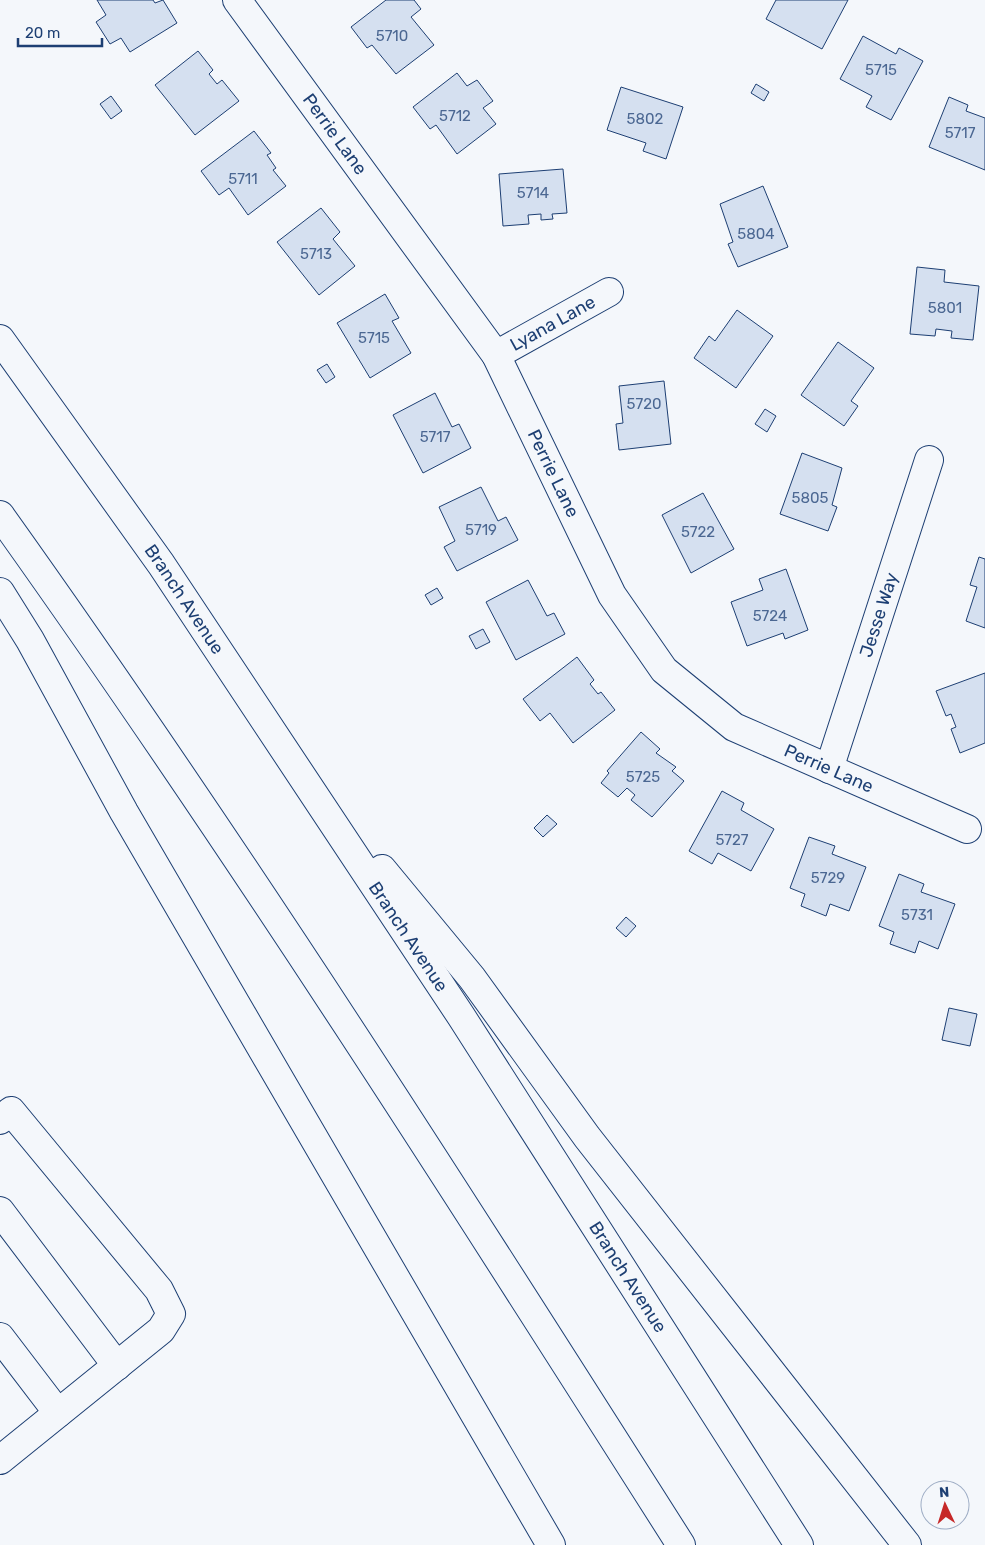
<svg xmlns="http://www.w3.org/2000/svg" width="985" height="1545" font-family="Rubik,sans-serif">
  <style>
    .building { fill: #d5e0f0; stroke: #1d3f73 }
    .lines { fill: none; stroke-linecap: round; stroke-linejoin: round }
    .minor-casing { stroke: #1d3f73; stroke-width: 30 }
    .highway-casing { stroke: #1d3f73; stroke-width: 30 }
    .minor { stroke: #f4f7fb; stroke-width: 28 }
    .highway { stroke: #f4f7fb; stroke-width: 28 }
    .labels { text-anchor: middle; stroke-width: 4; stroke-linejoin: round; paint-order: stroke }
    .number-label { font-size: 15px; fill: #4b6792 }
    .street-label { font-size: 18px; fill: #1d3f73; stroke: #f4f7fb }
  </style>
  <rect width="100%" height="100%" fill="#f4f7fb"/>
  <g class="building">
    <polygon points="97,0 153,0 155,3 163,0 177,23 130,52 121,38 110,44 96,22 106,15"/>
    <polygon points="386,0 414,0 421,9 411,17 434,45 396,74 372,45 367,48 351,27"/>
    <polygon points="776,0 848,0 822,49 766,19"/>
    <polygon points="863,36 896,54 899,48 923,61 891,120 866,107 872,96 840,79"/>
    <polygon points="198,51 213,70 209,74 217,84 222,80 239,101 195,135 155,85"/>
    <polygon points="457,73 467,86 477,80 493,101 483,108 496,124 457,154 436,125 430,129 413,107"/>
    <polygon points="756,84 769,92 764,101 751,93"/>
    <polygon points="621,87 683,107 666,159 643,151 646,143 607,130"/>
    <polygon points="111,96 122,111 111,119 100,104"/>
    <polygon points="949,97 968,105 966,111 985,118 985,170 929,147"/>
    <polygon points="254,131 271,153 267,155 276,168 273,170 286,186 248,215 229,188 219,195 201,171"/>
    <polygon points="563,169 567,213 552,214 553,219 541,220 541,214 528,215 529,224 503,226 499,174"/>
    <polygon points="763,186 788,247 738,267 728,244 733,242 720,204"/>
    <polygon points="321,208 340,232 333,239 355,266 319,295 277,242"/>
    <polygon points="917,267 945,270 944,282 979,286 973,340 951,338 952,331 936,329 935,336 910,334"/>
    <polygon points="385,294 399,318 392,321 411,353 370,378 337,323"/>
    <polygon points="737,310 773,336 736,388 694,358 709,336 715,341"/>
    <polygon points="838,342 874,368 851,401 858,406 844,426 801,395"/>
    <polygon points="327,364 335,377 326,383 317,370"/>
    <polygon points="664,381 671,444 619,450 616,424 623,423 619,386"/>
    <polygon points="435,393 452,427 459,424 471,448 423,473 393,415"/>
    <polygon points="765,409 776,416 767,432 755,424"/>
    <polygon points="802,453 842,468 832,505 837,507 828,531 780,514"/>
    <polygon points="481,487 498,521 506,517 518,540 457,571 444,547 455,541 439,507"/>
    <polygon points="703,493 734,549 691,573 662,515"/>
    <polygon points="979,557 985,559 985,628 966,621 977,587 970,585"/>
    <polygon points="786,569 808,630 785,639 783,633 747,646 731,602 763,590 759,579"/>
    <polygon points="528,580 547,616 554,613 565,634 516,660 486,602"/>
    <polygon points="437,588 443,598 431,605 425,595"/>
    <polygon points="483,629 490,642 476,649 469,636"/>
    <polygon points="577,657 594,680 590,684 598,694 601,692 615,710 573,743 550,713 540,721 523,699"/>
    <polygon points="985,673 985,743 960,753 951,729 956,727 951,714 946,716 936,691"/>
    <polygon points="641,732 660,749 656,753 676,767 672,771 684,781 652,817 631,800 635,795 627,788 618,797 601,783 609,773 607,771"/>
    <polygon points="722,791 744,803 741,810 774,829 751,871 718,853 712,864 689,851"/>
    <polygon points="547,815 557,824 543,837 534,828"/>
    <polygon points="809,837 835,846 832,854 866,867 849,911 830,904 826,916 801,906 805,894 790,888"/>
    <polygon points="899,874 924,884 921,892 955,904 938,949 919,941 915,953 890,944 894,932 879,926"/>
    <polygon points="626,917 636,926 626,937 616,928"/>
    <polygon points="949,1008 977,1014 970,1046 942,1040"/>
  </g>
  <g class="lines">
    <defs>
      <g id="minor">
        <path id="s1" d="M237,0L496,355L612,595L664,670L734,727L967,829"/>
        <path id="s2" d="M496,355L609,292"/>
        <path id="s3" d="M829,769L929,460"/>
        <polyline points="0,1120 11,1111 159,1290 171,1314 161,1330 0,1460"/>
        <polyline points="0,1211 117,1366"/>
        <polyline points="0,1337 58,1413"/>
      </g>
      <g id="highway">
        <path id="s4" d="M0,339L161,564L461,1016L799,1545"/>
        <path d="M0,515C239,850 460,1197 681,1545"/>
        <polyline points="0,592 30,640 124,812 551,1545"/>
        <polyline points="382,869 472,978 587,1137 907,1545"/>
      </g>
    </defs>
    <use href="#minor" class="minor-casing"/>
    <use href="#highway" class="highway-casing"/>
    <use href="#minor" class="minor"/>
    <use href="#highway" class="highway"/>
  </g>
  <g class="labels">
    <g class="number-label">
      <text x="392" y="41">5710</text>
      <text x="881" y="75">5715</text>
      <text x="455" y="121">5712</text>
      <text x="645" y="124">5802</text>
      <text x="960" y="138">5717</text>
      <text x="243" y="184">5711</text>
      <text x="533" y="198">5714</text>
      <text x="756" y="239">5804</text>
      <text x="316" y="259">5713</text>
      <text x="945" y="313">5801</text>
      <text x="374" y="343">5715</text>
      <text x="644" y="409">5720</text>
      <text x="435" y="442">5717</text>
      <text x="810" y="503">5805</text>
      <text x="481" y="535">5719</text>
      <text x="698" y="537">5722</text>
      <text x="770" y="621">5724</text>
      <text x="643" y="782">5725</text>
      <text x="732" y="845">5727</text>
      <text x="828" y="883">5729</text>
      <text x="917" y="920">5731</text>
    </g>
    <g class="street-label">
      <text dy="6" stroke="none"><textPath href="#s1" startOffset="166">Perrie Lane</textPath></text>
      <text dy="6" stroke="none"><textPath href="#s2" startOffset="65">Lyana Lane</textPath></text>
      <text dy="6" stroke="none"><textPath href="#s1" startOffset="571">Perrie Lane</textPath></text>
      <text dy="6" stroke="none"><textPath href="#s4" startOffset="319">Branch Avenue</textPath></text>
      <text dy="6" stroke="none"><textPath href="#s3" startOffset="162">Jesse Way</textPath></text>
      <text dy="6" stroke="none"><textPath href="#s1" startOffset="991">Perrie Lane</textPath></text>
      <text dy="6" stroke="none"><textPath href="#s4" startOffset="724">Branch Avenue</textPath></text>
      <text dy="6" stroke="none"><textPath href="#s4" startOffset="1129">Branch Avenue</textPath></text>
    </g>
  </g>
  <g transform="translate(945 1505) rotate(356)"><circle r="24" fill="#f4f7fb" stroke="#9eadc5"/>
  <path d="M0-4L9 19L0 12L-9 19Z" fill="#c62828"/>
  <text y="-8" font-size="14" font-weight="bold" text-anchor="middle" fill="#1d3f73">N</text>
  </g>
  <path d="M18 38v8h84v-8" fill="none" stroke="#1d3f73" stroke-width="2.5"/>
  <text x="25" y="38" font-size="15" fill="#1d3f73" stroke="#f4f7fb" stroke-width="4" paint-order="stroke">20 m</text>
</svg>
